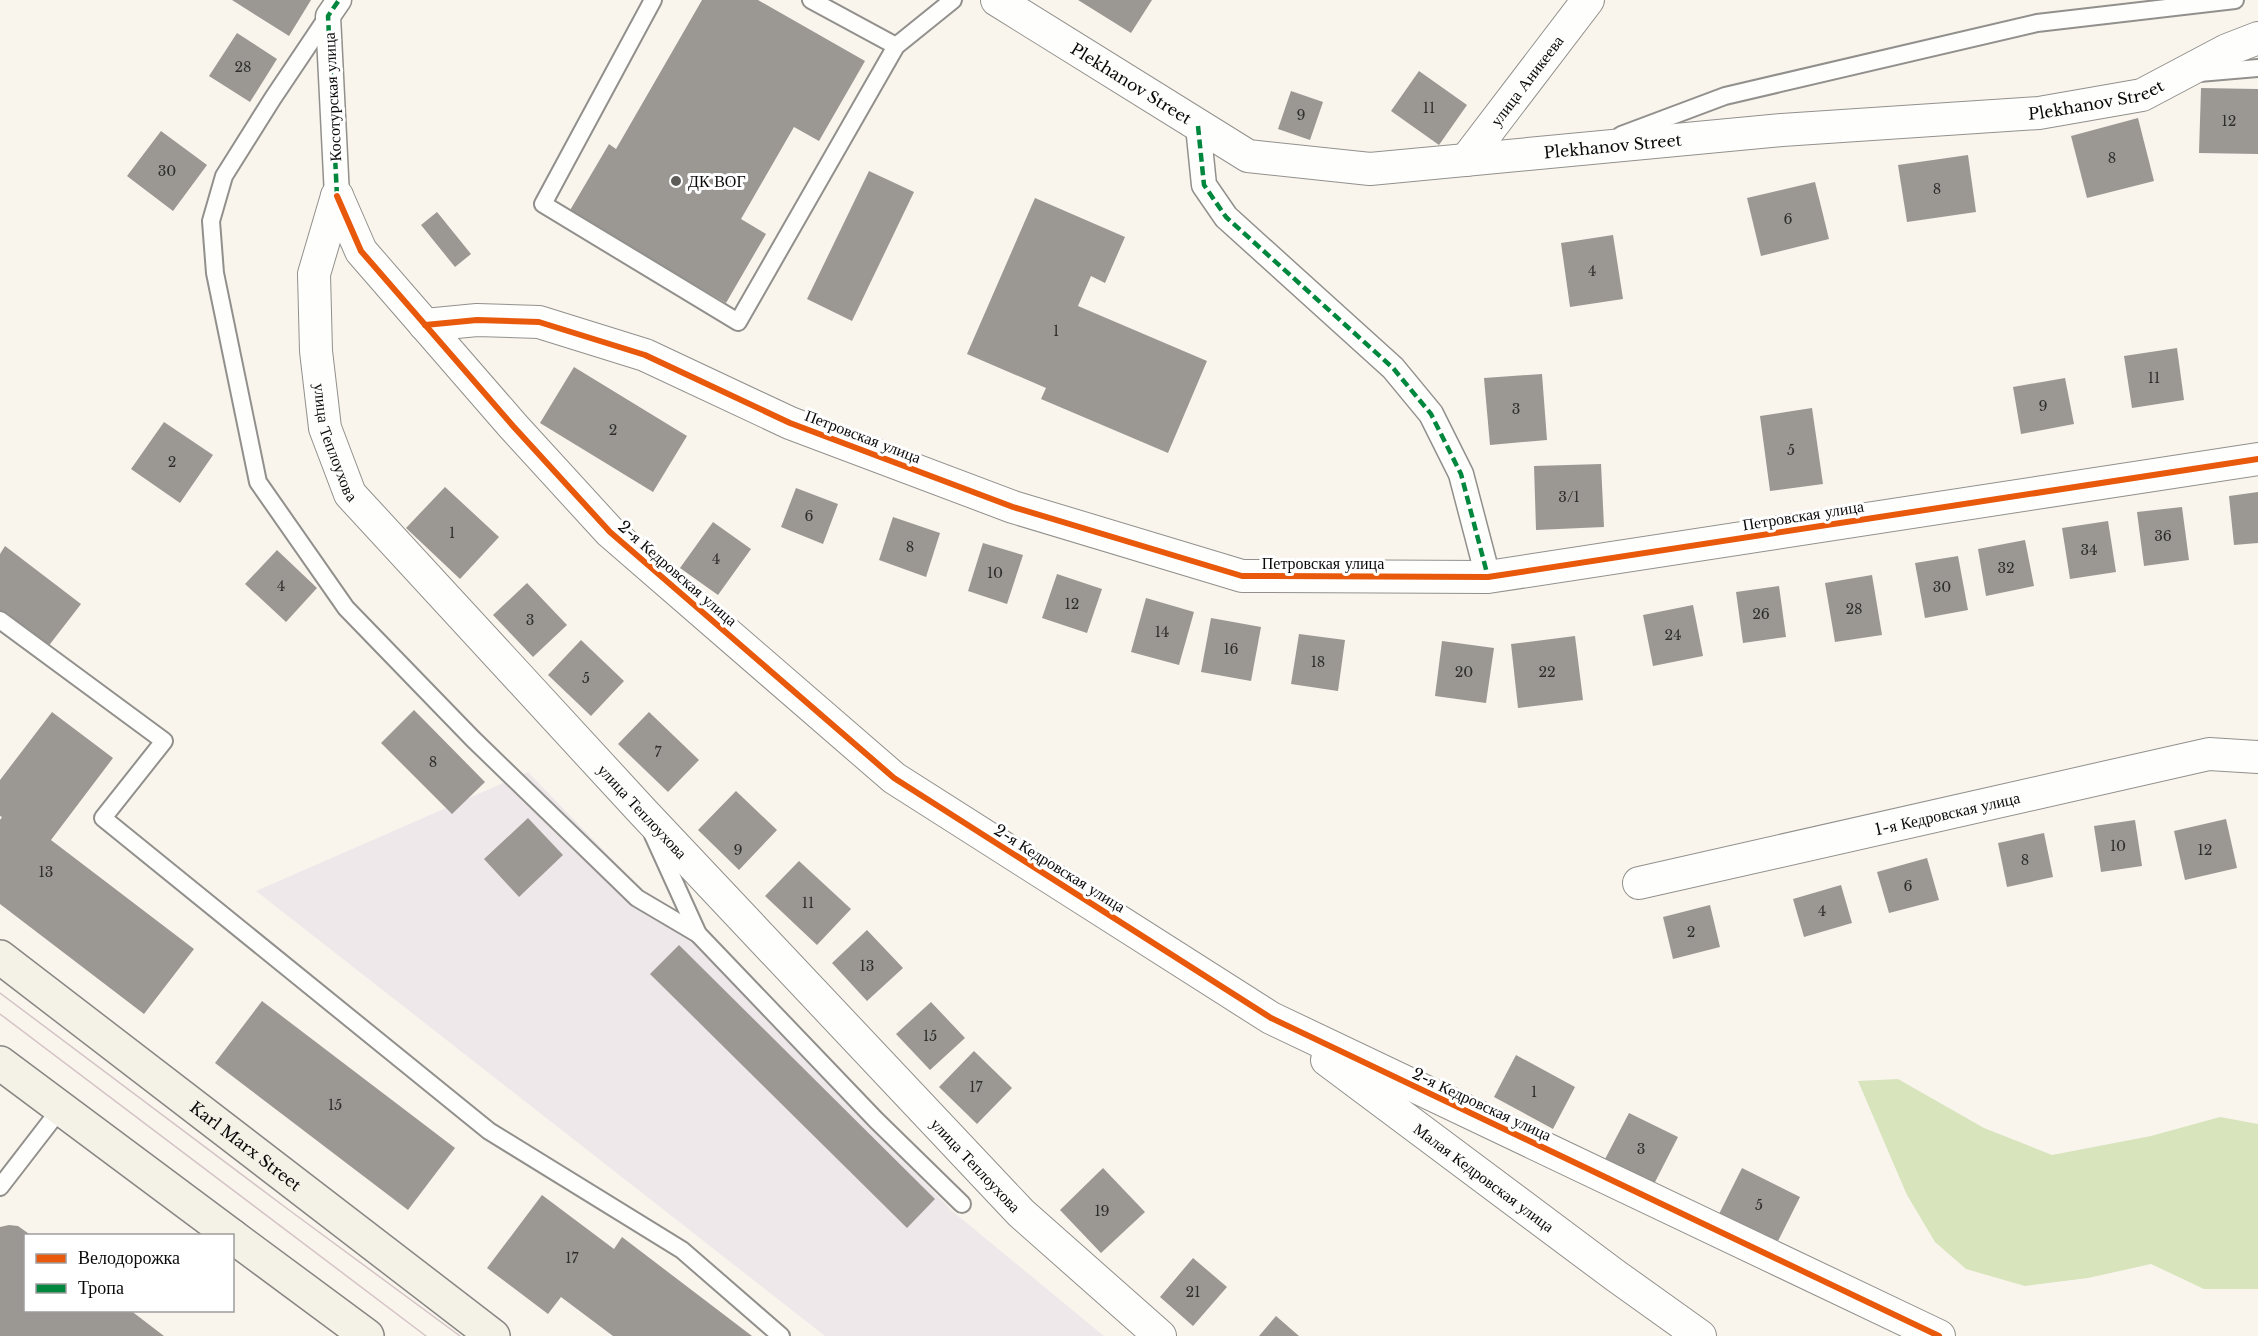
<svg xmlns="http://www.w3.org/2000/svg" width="2258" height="1336" font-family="'Libre Baskerville',serif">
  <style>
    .industrial { fill: #efe8eb }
    .forest { fill: #d7e4bc }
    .building { fill: #9b9894 }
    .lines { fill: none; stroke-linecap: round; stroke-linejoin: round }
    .service-casing { stroke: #92908c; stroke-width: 20 }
    .pedestrian-casing { stroke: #92908c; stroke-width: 27 }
    .minor-casing { stroke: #92908c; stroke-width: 34 }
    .secondary-casing { stroke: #888683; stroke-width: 36 }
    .service { stroke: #fefefc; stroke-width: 16 }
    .pedestrian { stroke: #fefefc; stroke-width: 24 }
    .minor { stroke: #fefefc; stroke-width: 32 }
    .secondary { stroke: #f4f1e7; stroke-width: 33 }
    .tram { stroke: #d5c4c6; stroke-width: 1.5 }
    .quiet { stroke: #00873e; stroke-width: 4.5; stroke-dasharray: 9 4.5; stroke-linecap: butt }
    .cycleway-casing { stroke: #fff; stroke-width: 10 }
    .cycleway { stroke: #e8590c; stroke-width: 6 }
    .poi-dot { fill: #5e5c59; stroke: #fff; stroke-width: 2 }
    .labels { text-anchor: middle; stroke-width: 6; stroke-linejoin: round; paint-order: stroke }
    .number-label { font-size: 14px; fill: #2e2e2c }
    .street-label { font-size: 16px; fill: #0a0a0a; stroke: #fff }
    .poi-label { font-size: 16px; fill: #0a0a0a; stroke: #fff; text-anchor: start }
  </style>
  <rect width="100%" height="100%" fill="#f9f5ed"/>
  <polygon class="industrial" points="528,772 951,1210 1104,1336 825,1336 256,891"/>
  <polygon class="forest" points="1898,1079 1984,1128 2052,1155 2151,1136 2220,1117 2258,1124 2258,1289 2204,1289 2151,1264 2088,1278 2025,1286 1966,1269 1935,1242 1907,1195 1858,1081"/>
  <g class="building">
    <polygon points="232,0 311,0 289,36"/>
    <polygon points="702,0 758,0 865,61 819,141 794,127 741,219 766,234 726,303 569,212 609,144 616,149"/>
    <polygon points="1078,0 1152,0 1131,33"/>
    <polygon points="237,33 277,59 250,102 209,76"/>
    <polygon points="1419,71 1467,105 1439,145 1391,111"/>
    <polygon points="2201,88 2258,89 2258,154 2199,153"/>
    <polygon points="1291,91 1323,102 1310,140 1278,129"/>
    <polygon points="2138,118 2154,181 2087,198 2071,136"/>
    <polygon points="161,131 207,165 173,211 127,176"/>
    <polygon points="1968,155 1976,212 1907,222 1898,165"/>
    <polygon points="869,171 914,192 852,321 807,299"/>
    <polygon points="1815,182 1829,239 1761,256 1747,198"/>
    <polygon points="1035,198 1125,237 1105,283 1091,276 1078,306 1207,361 1168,453 1041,399 1046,388 967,354"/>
    <polygon points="437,212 471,254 455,267 421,225"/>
    <polygon points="1613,235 1623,299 1570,307 1561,243"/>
    <polygon points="2177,348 2184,400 2132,408 2124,356"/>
    <polygon points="574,367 687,436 653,492 540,423"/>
    <polygon points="1542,374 1547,440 1490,445 1484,378"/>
    <polygon points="2065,378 2074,424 2021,434 2013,387"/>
    <polygon points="1812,408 1823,484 1770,491 1760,416"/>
    <polygon points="164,422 213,455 180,503 131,469"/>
    <polygon points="1601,464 1604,527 1536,530 1534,466"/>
    <polygon points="445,487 499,537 460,579 406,528"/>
    <polygon points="796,488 838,504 823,544 781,527"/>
    <polygon points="2258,492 2258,543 2234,545 2229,496"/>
    <polygon points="2182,507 2189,560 2144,566 2137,512"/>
    <polygon points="893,517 940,533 926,577 879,560"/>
    <polygon points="2108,521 2116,572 2070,579 2062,528"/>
    <polygon points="713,522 751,549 718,595 680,568"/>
    <polygon points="2025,540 2034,586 1986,596 1978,549"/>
    <polygon points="983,543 1023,555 1007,604 968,591"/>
    <polygon points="5,546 81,604 47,648 0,613 0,554"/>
    <polygon points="277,550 317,588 286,622 245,584"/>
    <polygon points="1958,556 1968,610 1925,618 1915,563"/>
    <polygon points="1057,574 1102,589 1087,633 1042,618"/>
    <polygon points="1872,575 1882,635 1835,642 1825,583"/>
    <polygon points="527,583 567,625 533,657 493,615"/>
    <polygon points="1779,586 1786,637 1743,643 1736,592"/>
    <polygon points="1146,598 1194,612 1179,665 1131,652"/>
    <polygon points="1693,605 1703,656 1653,666 1643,615"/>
    <polygon points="1211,618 1261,627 1251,681 1201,672"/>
    <polygon points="1299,634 1345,640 1338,691 1291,684"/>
    <polygon points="1575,636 1583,700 1518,708 1511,644"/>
    <polygon points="581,640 624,681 591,716 548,675"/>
    <polygon points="1442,641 1494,648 1486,703 1435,696"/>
    <polygon points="414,710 485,782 452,814 381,743"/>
    <polygon points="52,712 113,758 51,840 194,949 144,1014 0,904 0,820 2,817 0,816 0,780"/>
    <polygon points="649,712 699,760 668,792 618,744"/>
    <polygon points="736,791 777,830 739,870 698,830"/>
    <polygon points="528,818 563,855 519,897 484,859"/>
    <polygon points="2226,819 2237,868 2185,880 2174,831"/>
    <polygon points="2135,820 2142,866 2101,872 2094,826"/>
    <polygon points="2044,833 2053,877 2007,887 1998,843"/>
    <polygon points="1927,858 1939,900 1889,913 1877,872"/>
    <polygon points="799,861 851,909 817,945 765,896"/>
    <polygon points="1841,885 1852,923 1804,937 1793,899"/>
    <polygon points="1710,905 1720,947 1673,959 1663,917"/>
    <polygon points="867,930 903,968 867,1001 832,963"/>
    <polygon points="679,945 935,1199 907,1228 650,974"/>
    <polygon points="262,1001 455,1148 408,1210 215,1063"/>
    <polygon points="931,1002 965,1038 930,1070 896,1034"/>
    <polygon points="974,1051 1012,1088 977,1124 939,1087"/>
    <polygon points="1516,1055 1575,1087 1553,1129 1494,1097"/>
    <polygon points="1629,1113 1678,1137 1653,1186 1604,1161"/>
    <polygon points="1103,1168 1145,1212 1101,1253 1060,1210"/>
    <polygon points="1742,1168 1800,1197 1777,1243 1719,1214"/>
    <polygon points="542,1195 614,1249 622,1237 752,1336 613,1336 561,1297 548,1314 487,1268"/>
    <polygon points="9,1225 18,1226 32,1236 26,1236 26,1310 130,1310 164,1336 0,1336 0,1227"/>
    <polygon points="1193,1258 1227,1287 1193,1326 1160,1297"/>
    <polygon points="1276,1316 1299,1336 1259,1336"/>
  </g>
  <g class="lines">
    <defs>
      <g id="service">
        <polyline points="653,0 543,204 738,322 896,46 953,0"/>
        <polyline points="811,0 896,46"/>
        <polyline points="328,16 273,98 224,176 211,221 215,273 258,482 346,608 473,739 637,898 698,934"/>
        <polyline points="2199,73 2258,68"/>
        <polyline points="1621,135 1725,96 2037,23 2235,0"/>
        <polyline points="0,620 164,741 103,818 489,1131 682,1250 781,1336"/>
        <polyline points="653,835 698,934 876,1120 962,1204"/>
        <polyline points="0,1187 61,1108"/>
      </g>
      <g id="pedestrian">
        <polyline points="1198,126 1204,185 1226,217 1393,368 1431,414 1461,474 1488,577"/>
        <polyline points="337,196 328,16 339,0"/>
      </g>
      <g id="minor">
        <path id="s1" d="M997,0L1248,156L1370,169L1782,130L2039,113L2142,95L2227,50L2258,38"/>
        <path id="s2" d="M1466,160L1588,0"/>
        <polyline points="337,196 361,251 513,426 610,532 894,778 1271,1018 1939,1336"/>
        <path id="s3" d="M337,196L314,274L316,351L325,428L350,494L643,812L1021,1213L1160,1336"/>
        <polyline points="425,325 477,320 539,322 645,355 790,423 1013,507 1242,576 1488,577 2258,459"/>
        <path id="s4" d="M1639,883L2209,754L2258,757"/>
        <path id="s5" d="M1327,1060L1616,1276L1700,1336"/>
      </g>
      <g id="secondary">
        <path id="s6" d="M0,957L493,1336"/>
        <polyline points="0,1063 232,1236"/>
        <polyline points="232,1236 367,1336"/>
      </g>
    </defs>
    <use href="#service" class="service-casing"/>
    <use href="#pedestrian" class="pedestrian-casing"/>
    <use href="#minor" class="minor-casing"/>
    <use href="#secondary" class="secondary-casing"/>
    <use href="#service" class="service"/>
    <use href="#pedestrian" class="pedestrian"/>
    <use href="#minor" class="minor"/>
    <use href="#secondary" class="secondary"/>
    <g class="tram">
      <polyline points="0,993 289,1210 460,1336"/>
      <polyline points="0,1014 426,1336"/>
    </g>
    <g class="quiet">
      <polyline points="1198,126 1204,185 1226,217 1393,368 1431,414 1461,474 1488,577"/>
      <polyline points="337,196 328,16 339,0"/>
    </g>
    <defs>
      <g id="cycleway">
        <polyline points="337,196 361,251 513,426 610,532 894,778 1271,1018 1939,1336"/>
        <polyline points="425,325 477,320 539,322 645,355 790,423 1013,507 1242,576 1488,577 2258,459"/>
      </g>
    </defs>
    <use href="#cycleway" class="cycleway-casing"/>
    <use href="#cycleway" class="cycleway"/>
  </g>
  <circle class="poi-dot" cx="676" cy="181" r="6"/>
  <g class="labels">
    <g class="number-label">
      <text x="243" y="72">28</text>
      <text x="1429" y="113">11</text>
      <text x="1301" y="120">9</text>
      <text x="2229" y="126">12</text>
      <text x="2112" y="163">8</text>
      <text x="167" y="176">30</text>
      <text x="1937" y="194">8</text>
      <text x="1788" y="224">6</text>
      <text x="1592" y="276">4</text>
      <text x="1056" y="336">1</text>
      <text x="2154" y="383">11</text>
      <text x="2043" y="411">9</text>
      <text x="1516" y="414">3</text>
      <text x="613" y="435">2</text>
      <text x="1791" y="455">5</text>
      <text x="172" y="467">2</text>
      <text x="1569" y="502">3/1</text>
      <text x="809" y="521">6</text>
      <text x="452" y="538">1</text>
      <text x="2163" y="541">36</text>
      <text x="910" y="552">8</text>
      <text x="2089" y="555">34</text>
      <text x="716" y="564">4</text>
      <text x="2006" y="573">32</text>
      <text x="995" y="578">10</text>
      <text x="281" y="591">4</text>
      <text x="1942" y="592">30</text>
      <text x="1072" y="609">12</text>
      <text x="1854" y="614">28</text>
      <text x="1761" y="619">26</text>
      <text x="530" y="625">3</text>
      <text x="1162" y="637">14</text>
      <text x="1673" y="640">24</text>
      <text x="1231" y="654">16</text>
      <text x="1318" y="667">18</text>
      <text x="1464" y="677">20</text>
      <text x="1547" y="677">22</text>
      <text x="586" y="683">5</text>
      <text x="658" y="757">7</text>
      <text x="433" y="767">8</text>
      <text x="2118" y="851">10</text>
      <text x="738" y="855">9</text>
      <text x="2205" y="855">12</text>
      <text x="2025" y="865">8</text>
      <text x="46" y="877">13</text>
      <text x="1908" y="891">6</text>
      <text x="808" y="908">11</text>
      <text x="1822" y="916">4</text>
      <text x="1691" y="937">2</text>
      <text x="867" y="971">13</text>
      <text x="930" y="1041">15</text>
      <text x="976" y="1092">17</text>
      <text x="1534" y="1097">1</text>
      <text x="335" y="1110">15</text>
      <text x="1641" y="1154">3</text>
      <text x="1759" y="1210">5</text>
      <text x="1102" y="1216">19</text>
      <text x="572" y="1263">17</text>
      <text x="1193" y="1297">21</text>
    </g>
    <g class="street-label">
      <text dy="6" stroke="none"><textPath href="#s2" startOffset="100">улица Аникеева</textPath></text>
      <text dy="6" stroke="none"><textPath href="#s1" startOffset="158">Plekhanov Street</textPath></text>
      <text transform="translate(332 97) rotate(-93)" y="6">Косотурская улица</text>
      <text dy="6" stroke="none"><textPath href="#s1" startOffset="1148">Plekhanov Street</textPath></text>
      <text dy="6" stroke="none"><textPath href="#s1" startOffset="662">Plekhanov Street</textPath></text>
      <text transform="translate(863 436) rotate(21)" y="6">Петровская улица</text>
      <text dy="6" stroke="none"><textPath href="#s3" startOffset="252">улица Теплоухова</textPath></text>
      <text transform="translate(1803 515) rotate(-9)" y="6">Петровская улица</text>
      <text x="1323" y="569">Петровская улица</text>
      <text transform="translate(678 573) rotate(41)" y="6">2-я Кедровская улица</text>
      <text dy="6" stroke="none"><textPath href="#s3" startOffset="738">улица Теплоухова</textPath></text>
      <text dy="6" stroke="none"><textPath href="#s4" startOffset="316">1-я Кедровская улица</textPath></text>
      <text transform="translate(1060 868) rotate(32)" y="6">2-я Кедровская улица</text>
      <text transform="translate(1482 1104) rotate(25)" y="6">2-я Кедровская улица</text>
      <text dy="6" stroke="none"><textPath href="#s6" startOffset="310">Karl Marx Street</textPath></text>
      <text dy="6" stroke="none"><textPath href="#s3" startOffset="1224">улица Теплоухова</textPath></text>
      <text dy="6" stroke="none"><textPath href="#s5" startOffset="196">Малая Кедровская улица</textPath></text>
    </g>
    <g class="poi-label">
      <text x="688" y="187">ДК ВОГ</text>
    </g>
  </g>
  <rect x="24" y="1234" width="210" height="78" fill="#ffffff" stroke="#9d9d9d" stroke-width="1.5"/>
  <rect x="36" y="1254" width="30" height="9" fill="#e8590c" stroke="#9d9d9d" stroke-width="1.5"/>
  <text x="78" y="1264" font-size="18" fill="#0a0a0a">Велодорожка</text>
  <rect x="36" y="1284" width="30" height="9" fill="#00873e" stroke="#9d9d9d" stroke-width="1.5"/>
  <text x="78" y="1294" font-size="18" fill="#0a0a0a">Тропа</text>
</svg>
